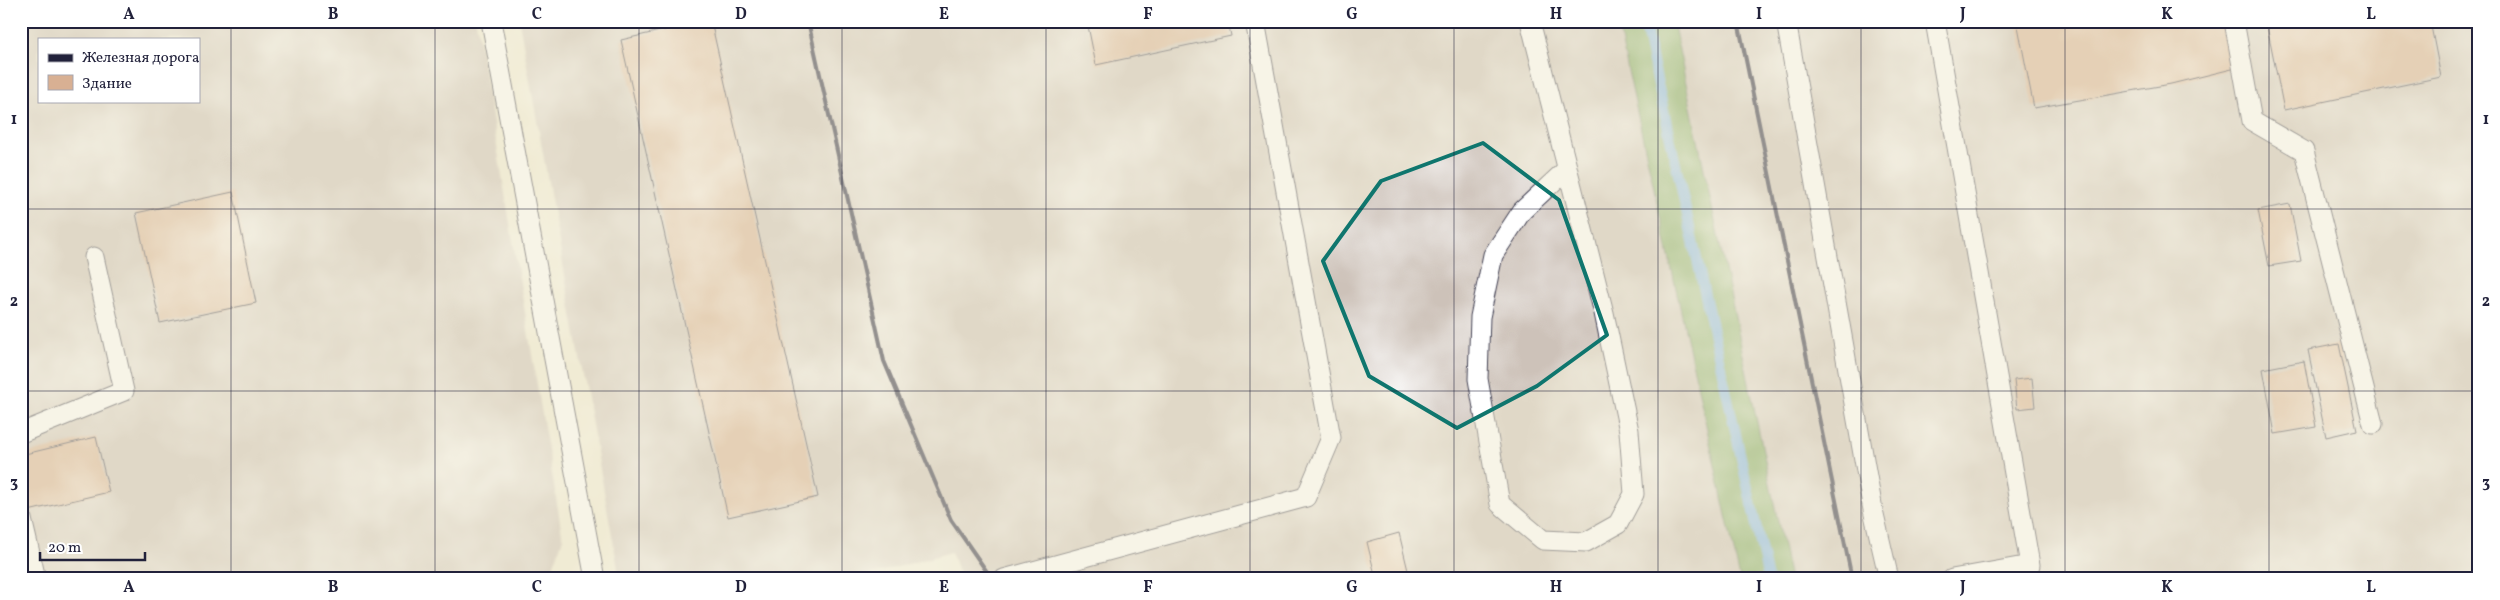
<svg xmlns="http://www.w3.org/2000/svg" width="2500" height="600" font-family="Vollkorn,serif">
  <style>
    .industrial { fill: #cdc2b9; fill-rule: evenodd }
    .forest { fill: #7ea75e; stroke: #50644c }
    .lines { fill: none; stroke-linecap: round; stroke-linejoin: round }
    .stream { stroke: #75aee5; stroke-width: 10 }
    .building { fill: #d8b093 }
    .service-casing { stroke: #414052; stroke-width: 21 }
    .service { stroke: #fff; stroke-width: 19 }
    .rail { stroke: #22223b; stroke-width: 4 }
    .marked { fill: none; stroke: #0f766e; stroke-width: 4; stroke-linejoin: round }
    .grid { fill: none; stroke: #22223b; stroke-width: 1; stroke-opacity: 0.55 }
    .neatline { fill: none; stroke: #22223b; stroke-width: 2 }
    .grid-label { font-size: 16px; text-anchor: middle; font-weight: bold; fill: #22223b }
  </style>
  <rect width="100%" height="100%" fill="#fff"/>
  <filter id="ink" filterUnits="userSpaceOnUse"><feTurbulence type="fractalNoise" baseFrequency=".02" numOctaves="2"/><feDisplacementMap in="SourceGraphic" scale="10" xChannelSelector="R" yChannelSelector="G"/><feConvolveMatrix kernelMatrix="1 2 1 2 8 2 1 2 1" color-interpolation-filters="sRGB"/></filter>
  <filter id="wash" filterUnits="userSpaceOnUse"><feTurbulence type="fractalNoise" baseFrequency=".0096" numOctaves="4" result="noise"/><feDisplacementMap in="SourceGraphic" scale="20" xChannelSelector="R" yChannelSelector="G"/><feGaussianBlur stdDeviation="1.12" result="paint"/><feColorMatrix in="noise" values="0 0 0 0 0 0 0 0 0 0 0 0 0 0 0 0 0 1.4 0 .05"/><feComposite in="paint" operator="in"/></filter>
  <g filter="url(#wash)">
    <rect width="100%" height="100%" fill="#f0ebd4"/>
    <g class="industrial">
      <path d="M21,21H476L563,539L549,579H21ZM39,39H199V101H39Z"/>
      <polygon points="519,21 2479,21 2479,307 2472,327 2479,332 2479,579 961,579 951,552 855,579 624,579 619,574"/>
    </g>
    <polygon class="forest" points="1617,21 1673,21 1790,579 1740,579"/>
    <g class="lines">
      <polyline class="stream" points="1644,21 1768,579"/>
    </g>
    <g id="blocks">
      <g class="building">
        <polygon points="703,21 711,21 818,497 728,517 621,40"/>
        <polygon points="1087,21 1228,21 1231,36 1096,65"/>
        <polygon points="2017,21 2227,21 2236,68 2171,84 2034,108"/>
        <polygon points="2266,21 2430,21 2441,77 2284,110"/>
        <polygon points="233,192 256,303 160,323 136,213"/>
        <polygon points="2290,204 2301,261 2269,266 2258,210"/>
        <polygon points="2339,344 2357,430 2326,437 2308,350"/>
        <polygon points="2304,361 2316,427 2275,434 2263,369"/>
        <polygon points="2032,378 2035,407 2017,409 2014,380"/>
        <polygon points="96,437 109,492 24,512 21,497 21,455"/>
        <polygon points="1399,533 1410,579 1376,579 1367,542"/>
      </g>
    </g>
  </g>
  <g filter="url(#ink)">
    <use href="#blocks" fill-opacity="0" stroke="#414052" stroke-width="1"/>
    <g class="lines">
      <defs>
        <g id="service">
          <polyline points="491,21 595,579"/>
          <polyline points="1530,21 1604,313 1629,431 1634,494 1618,524 1586,542 1543,540 1500,504 1478,379 1480,317 1493,255 1522,211 1567,169"/>
          <polyline points="1786,21 1873,510 1889,579"/>
          <polyline points="1935,21 2030,565 1952,579"/>
          <polyline points="2234,21 2252,121 2304,151 2373,424"/>
          <polyline points="21,433 124,391 94,257"/>
          <polyline points="21,515 36,579"/>
          <polyline points="1004,579 1306,497 1331,438 1255,21"/>
        </g>
      </defs>
      <use href="#service" class="service-casing"/>
      <use href="#service" class="service"/>
      <g class="rail">
        <polyline points="808,21 884,361 951,520 992,579"/>
        <polyline points="1738,21 1852,579"/>
      </g>
    </g>
  </g>
  <path d="M0 0H2500V600H0ZM1483,143L1559,200L1607,335L1537,386L1457,428L1369,376L1323,261L1381,181Z" fill="#f0ebd4" fill-opacity=".55" fill-rule="evenodd"/>
  <path class="marked" d="M1483,143L1559,200L1607,335L1537,386L1457,428L1369,376L1323,261L1381,181Z"/>
  <path class="grid" d="M231,21V579M435,21V579M639,21V579M842,21V579M1046,21V579M1250,21V579M1454,21V579M1658,21V579M1861,21V579M2065,21V579M2269,21V579M21,209H2479M21,391H2479"/>
  <rect width="2500" height="600" fill="none" stroke="#fff" stroke-width="55"/>
  <rect x="38" y="38" width="162" height="65" fill="#ffffff" stroke="#a7a7b1"/>
  <rect x="48" y="54" width="25" height="8" fill="#22223b" stroke="#a7a7b1"/>
  <text x="82" y="62" font-size="15" fill="#22223b">Железная дорога</text>
  <rect x="48" y="75" width="25" height="15" fill="#d8b093" stroke="#a7a7b1"/>
  <text x="82" y="88" font-size="15" fill="#22223b">Здание</text>
  <path d="M40 552v8h105v-8" fill="none" stroke="#22223b" stroke-width="2.5"/>
  <text x="48" y="552" font-size="15" fill="#22223b" stroke="#ffffff" stroke-width="4" paint-order="stroke">20 m</text>
  <rect x="28" y="28" width="2444" height="544" class="neatline"/>
  <g class="grid-label">
    <text x="129" y="19">A</text>
    <text x="333" y="19">B</text>
    <text x="537" y="19">C</text>
    <text x="741" y="19">D</text>
    <text x="944" y="19">E</text>
    <text x="1148" y="19">F</text>
    <text x="1352" y="19">G</text>
    <text x="1556" y="19">H</text>
    <text x="1759" y="19">I</text>
    <text x="1963" y="19">J</text>
    <text x="2167" y="19">K</text>
    <text x="2371" y="19">L</text>
    <text x="14" y="124">1</text>
    <text x="2486" y="124">1</text>
    <text x="14" y="306">2</text>
    <text x="2486" y="306">2</text>
    <text x="14" y="487">3</text>
    <text x="2486" y="487">3</text>
    <text x="129" y="592">A</text>
    <text x="333" y="592">B</text>
    <text x="537" y="592">C</text>
    <text x="741" y="592">D</text>
    <text x="944" y="592">E</text>
    <text x="1148" y="592">F</text>
    <text x="1352" y="592">G</text>
    <text x="1556" y="592">H</text>
    <text x="1759" y="592">I</text>
    <text x="1963" y="592">J</text>
    <text x="2167" y="592">K</text>
    <text x="2371" y="592">L</text>
  </g>
</svg>
